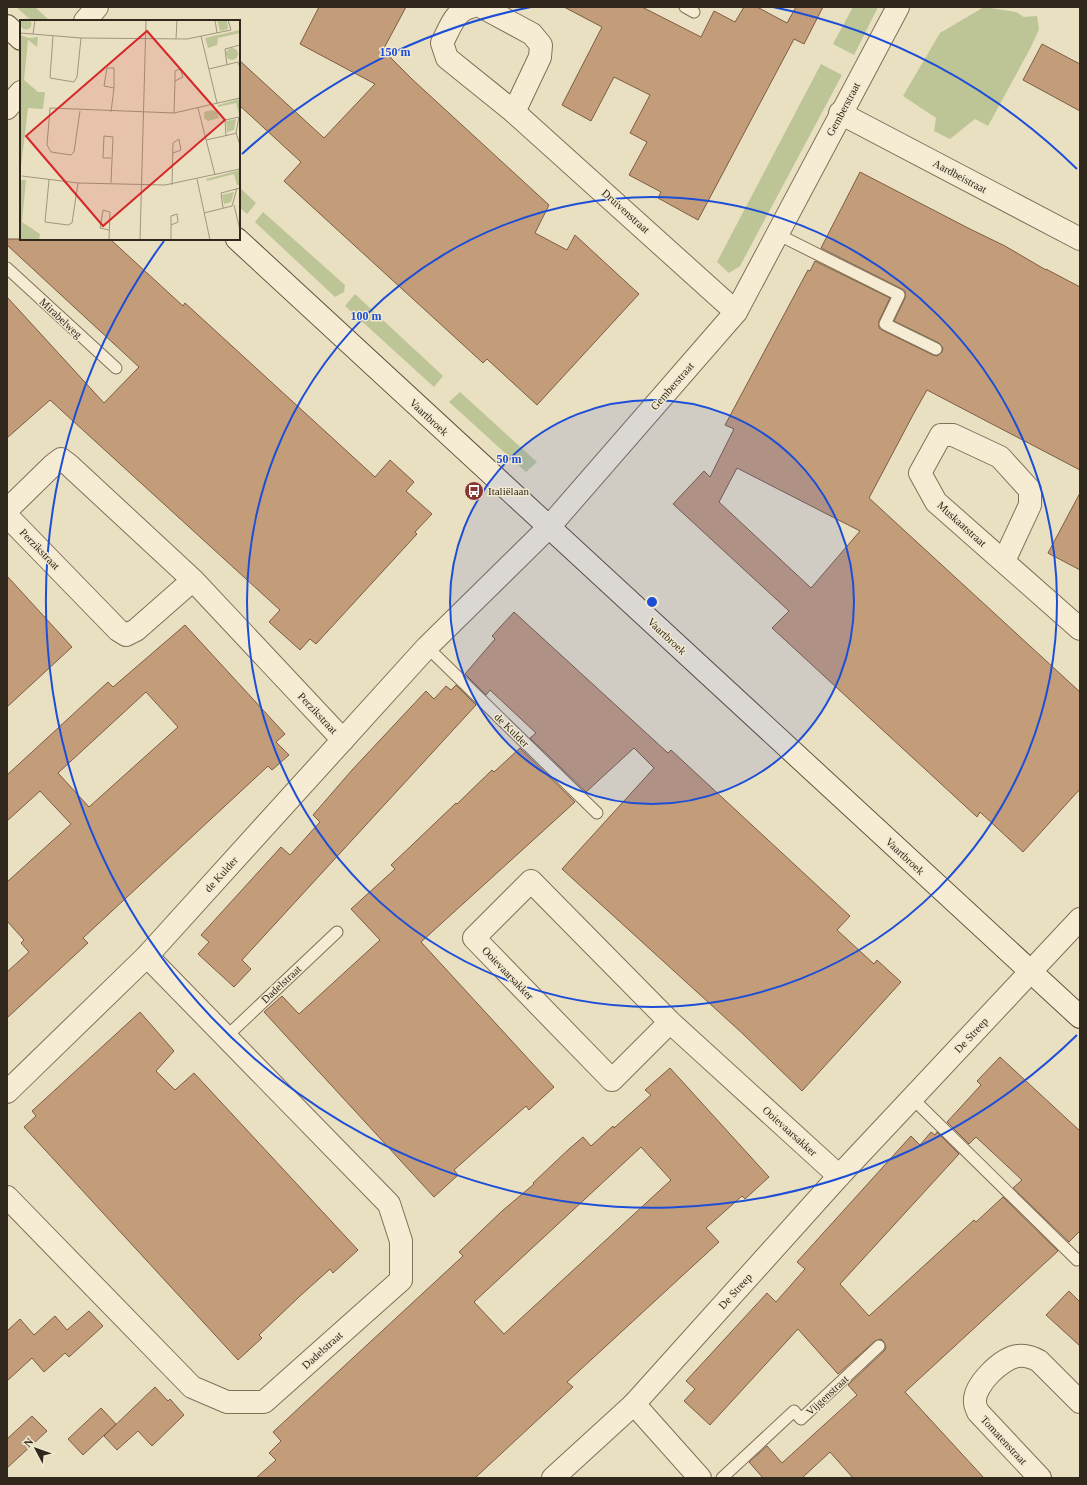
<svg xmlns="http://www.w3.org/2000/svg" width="1087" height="1485" font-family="Georgia,serif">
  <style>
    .green { fill: #bdc596 }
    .building { fill: #c39c7a; stroke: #7d5d43; fill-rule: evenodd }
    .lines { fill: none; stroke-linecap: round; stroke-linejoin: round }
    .lane-casing { stroke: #80705a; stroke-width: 13 }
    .street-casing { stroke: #80705a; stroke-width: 24 }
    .secondary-casing { stroke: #62523e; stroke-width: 24 }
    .lane { stroke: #f5ecd3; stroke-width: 11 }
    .street { stroke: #f5ecd3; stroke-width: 22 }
    .secondary { stroke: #f5ecd3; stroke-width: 22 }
    .ring { fill: none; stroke: #1d4ed8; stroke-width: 2 }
    .labels { text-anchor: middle; stroke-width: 3; stroke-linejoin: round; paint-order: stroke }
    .street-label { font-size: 11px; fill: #31281d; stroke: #f1e9cf }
    .poi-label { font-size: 11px; fill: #31281d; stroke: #f1e9cf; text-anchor: start }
    .inset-road { fill: none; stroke: #9f967f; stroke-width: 1 }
    .view { fill: #d62828; fill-opacity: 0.15; stroke: #d62828; stroke-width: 2 }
    .inset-edge { fill: none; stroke: #31281d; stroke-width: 2 }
    .centre { fill: #1d4ed8; stroke: #f1e9cf; stroke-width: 2 }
    .ring-label { font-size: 12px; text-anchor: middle; font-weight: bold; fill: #1d4ed8; stroke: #f1e9cf; stroke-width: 3; stroke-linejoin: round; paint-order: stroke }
  </style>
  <rect width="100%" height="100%" fill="#e9dfc1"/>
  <g class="green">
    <polygon points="16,7 35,7 50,21 32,21"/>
    <polygon points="853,7 878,7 854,55 833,44"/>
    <polygon points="984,7 1016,12 1024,17 1037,16 1039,29 1031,47 988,126 975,119 950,139 934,131 936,118 903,96 940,33"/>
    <polygon points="821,64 842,75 740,266 729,273 717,262"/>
    <polygon points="239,187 256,203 247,214 239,207"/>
    <polygon points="263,212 345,285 344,292 335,297 255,222"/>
    <polygon points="355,294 443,376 434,387 345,306"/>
    <polygon points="460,392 537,462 526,472 449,402"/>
  </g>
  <g class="building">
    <polygon points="319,7 406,7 383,50 413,80 549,205 535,233 567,250 575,235 639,294 537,405 487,359 483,363 284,181 301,162 239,105 239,60 324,138 375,84 300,44"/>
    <polygon points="564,7 642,7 701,37 714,11 735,22 744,7 757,7 787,23 796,7 823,7 804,44 794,39 698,220 658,198 661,192 629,175 647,142 630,133 650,95 614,77 591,121 562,105 602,27"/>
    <polygon points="1042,44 1080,64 1080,111 1023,80"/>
    <path d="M860,172L970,229L1005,246L1046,270V269L1080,287V470L927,390L914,413L869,498L1080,692V789L1023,852L980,812L977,817L772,628L789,611L673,504L704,471L710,477L734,429L725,425L808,270L810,271L815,261L890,298L879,321V328L882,330L933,355L937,356L942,352L943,348L939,343L894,321L905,298V291L902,289L821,248ZM737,468L860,531L811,588L719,502Z"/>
    <polygon points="7,239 110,239 183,306 185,303 375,477 390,460 414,482 406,491 432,514 415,532 417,534 316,644 310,639 300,650 269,622 280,610 50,400 7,438 7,297 104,403 139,367 7,245"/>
    <polygon points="1080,493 1080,570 1048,553"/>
    <polygon points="7,576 72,647 7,707"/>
    <polygon points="514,612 668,753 671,750 850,916 837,930 874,964 877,960 901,982 802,1091 742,1033 562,869 654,768 634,748 586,792 530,738 536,733 490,690 486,695 465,674 495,639 492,636"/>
    <path d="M185,625L285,734L276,742L289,755L272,770L268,766L83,938L88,943L7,1018V972L29,952L21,943L24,940L7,921V882L71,824L40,791L7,821V775L108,682L113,687ZM146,692L178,727L89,807L58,773Z"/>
    <polygon points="456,685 476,705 242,960 251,969 234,987 198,954 209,942 201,935 281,847 290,855 320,822 313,815 352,770 426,691 434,699 446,686 451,690"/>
    <polygon points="520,748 575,802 421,942 554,1087 529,1110 526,1106 454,1170 458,1175 434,1197 264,1012 282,996 299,1014 380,940 351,909 395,869 391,865 456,803 457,804 492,770 494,772"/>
    <polygon points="140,1012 174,1051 156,1071 175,1090 194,1073 358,1250 333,1273 330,1269 299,1297 259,1335 262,1338 238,1360 24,1127 36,1116 32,1111"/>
    <polygon points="1000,1057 1080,1131 1080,1231 1069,1242 1013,1188 1022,1180 976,1137 969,1144 947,1122 981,1085 977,1081"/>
    <path d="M670,1068L769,1177L745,1199L742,1196L706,1228L719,1242L567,1382L573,1387L475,1478H256L276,1460L269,1453L281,1441L273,1432L463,1256L459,1252L502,1211L534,1184L533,1183L569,1149L583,1137L591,1146L613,1126L614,1128L651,1095L645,1090ZM641,1147L671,1180L504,1334L474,1302Z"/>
    <polygon points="931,1132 935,1135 937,1132 959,1154 840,1284 869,1316 974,1220 976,1222 1003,1197 1058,1251 905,1392 984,1478 853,1478 830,1452 802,1478 763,1478 749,1462 767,1446 782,1463 857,1395 848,1385 884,1351 886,1348 884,1342 881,1339 875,1341 838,1374 798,1329 710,1425 684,1401 695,1389 686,1381 767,1293 776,1302 805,1269 797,1262 911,1136 920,1145"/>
    <polygon points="1069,1291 1080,1302 1080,1346 1046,1315"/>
    <polygon points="89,1311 103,1326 69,1357 65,1353 44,1372 32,1358 7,1381 7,1331 20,1319 34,1335 55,1316 67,1330"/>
    <polygon points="155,1387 168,1401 170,1399 184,1415 152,1446 138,1431 117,1450 104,1436"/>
    <polygon points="101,1408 116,1424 83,1455 68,1439"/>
    <polygon points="32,1416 47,1431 7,1468 7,1439"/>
  </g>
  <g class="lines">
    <defs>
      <g id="lane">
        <polyline points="685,7 694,12"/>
        <polyline points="777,234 899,295 885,324 936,349"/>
        <polyline points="7,268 116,368"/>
        <polyline points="427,647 597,813"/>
        <polyline points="226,1037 337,932"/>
        <polyline points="912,1098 1077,1260"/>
        <polyline points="722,1478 794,1411 801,1419 879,1346"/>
      </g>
      <g id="street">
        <path d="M471,7C455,10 449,30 442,43L447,58L514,112L736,312"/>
        <polyline points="482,7 532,34 541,45 540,57 514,112"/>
        <polyline points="85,21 97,7"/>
        <polyline points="7,108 21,92"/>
        <polyline points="840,113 1080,239"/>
        <polyline points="1004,561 1030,505 1030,490 1000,457 953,435 941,435 920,473 936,502 1080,629"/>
        <polyline points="193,580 69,465 61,459 53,465 10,507 7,514 12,521 118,630 126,635 136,630 193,580 343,740"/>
        <polyline points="670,1022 612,1080 474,938 531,881 670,1022 839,1176"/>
        <polyline points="7,1092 147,956 427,647 549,527 736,312 898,7"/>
        <polyline points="7,1197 192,1387 227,1402 264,1402 401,1280 401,1241 389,1204 147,956"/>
        <polyline points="634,1404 700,1478"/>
        <polyline points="553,1478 634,1404 839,1176 1080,919"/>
        <path d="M1040,1478L978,1412C977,1409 975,1406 975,1403C973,1385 1002,1358 1018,1356C1026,1355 1032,1357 1039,1361L1080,1402"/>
      </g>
      <g id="secondary">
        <polyline points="7,26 21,39"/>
        <polyline points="237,239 1080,1017"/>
      </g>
    </defs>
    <use href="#lane" class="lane-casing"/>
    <use href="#street" class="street-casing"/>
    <use href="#secondary" class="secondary-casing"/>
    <use href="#lane" class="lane"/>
    <use href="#street" class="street"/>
    <use href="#secondary" class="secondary"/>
  </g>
  <circle cx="652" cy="602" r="202" fill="#1d4ed8" fill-opacity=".12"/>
  <g class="ring">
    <circle cx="652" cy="602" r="202"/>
    <circle cx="652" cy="602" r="405"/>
    <path d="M1077 1035A607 607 0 0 1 164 241M242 154A607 607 0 0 1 531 7M773 7A607 607 0 0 1 1077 169"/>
  </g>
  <defs>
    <symbol id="bus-disc" viewBox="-11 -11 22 22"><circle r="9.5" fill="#893530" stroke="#f1e9cf"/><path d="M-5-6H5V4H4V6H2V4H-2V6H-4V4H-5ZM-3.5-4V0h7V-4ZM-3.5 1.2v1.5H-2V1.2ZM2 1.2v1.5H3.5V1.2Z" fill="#fff"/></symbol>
  </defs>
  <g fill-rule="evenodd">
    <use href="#bus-disc" x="463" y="480" width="22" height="22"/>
  </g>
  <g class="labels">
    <g class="street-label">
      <text transform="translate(843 109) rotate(-62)" y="4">Gemberstraat</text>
      <text transform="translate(960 176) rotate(28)" y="4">Aardbeistraat</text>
      <text transform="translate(626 211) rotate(42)" y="4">Druivenstraat</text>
      <text transform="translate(61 318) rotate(43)" y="4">Mirabelweg</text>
      <text transform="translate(672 386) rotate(-49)" y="4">Gemberstraat</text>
      <text transform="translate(429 417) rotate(43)" y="4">Vaartbroek</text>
      <text transform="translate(962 524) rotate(42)" y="4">Muskaatstraat</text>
      <text transform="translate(40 549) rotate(46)" y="4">Perzikstraat</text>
      <text transform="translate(667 636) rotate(43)" y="4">Vaartbroek</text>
      <text transform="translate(318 713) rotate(47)" y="4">Perzikstraat</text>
      <text transform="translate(512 730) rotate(44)" y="4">de Kulder</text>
      <text transform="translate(905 856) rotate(43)" y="4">Vaartbroek</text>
      <text transform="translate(221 874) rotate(-48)" y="4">de Kulder</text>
      <text transform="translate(508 973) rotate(46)" y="4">Ooievaarsakker</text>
      <text transform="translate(281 984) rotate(-43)" y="4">Dadelstraat</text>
      <text transform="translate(971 1035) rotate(-47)" y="4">De Streep</text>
      <text transform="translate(790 1131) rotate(42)" y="4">Ooievaarsakker</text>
      <text transform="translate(735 1291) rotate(-48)" y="4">De Streep</text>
      <text transform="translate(322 1350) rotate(-42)" y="4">Dadelstraat</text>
      <text transform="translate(827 1395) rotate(-43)" y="4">Vijgenstraat</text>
      <text transform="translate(1004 1440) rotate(47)" y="4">Tomatenstraat</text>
    </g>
    <g class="poi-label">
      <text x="488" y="495">Italiëlaan</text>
    </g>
  </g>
  <g transform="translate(20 20)">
    <rect width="220" height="220" fill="#e9dfc1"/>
    <path d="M0.5 4a5.5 5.5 0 1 1 11 0a5.5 5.5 0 1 1-11 0ZM197,0H207L208,9L200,11ZM220,10V13L198,18L197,25L188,28L185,18ZM0,15L9,18L18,17L17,27L8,20L4,60L18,72H25L23,89L8,88L0,155ZM206 34a6 6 0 1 1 12 0a6 6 0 1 1-12 0ZM220,79L219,94L216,83L198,87V85ZM192,90L197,92L199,98L188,101L184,98V92ZM216,99L214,110L207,112L206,101ZM220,150V165H217L214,154L187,161L186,159ZM0,160H6L2,202L20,214L19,220H0ZM214,172L211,182L204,184L202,175Z" fill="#bdc596"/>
    <path class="inset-road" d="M195,0L197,13M0,13L61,18L167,19L211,10L208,0M13,14L15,0M33,16L30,58L54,62L57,57L61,18M181,16L197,83M156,19L157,0M207,45L205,29L220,25M189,49L218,42L220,48M178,88L195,155M60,91L54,132L51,135L31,132L27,125L30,88L154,93L220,78M91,92L94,68L84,66L87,48H94V68M154,93L155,61L163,57L160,49L155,51V61M216,113L220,125M186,120L213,114L216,113L219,97L205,100L206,116M2,156L58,163L145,165L220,149M177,159L190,220M29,160L25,202L48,205L52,203L58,163M91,163L93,117L84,116L83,138H91M152,165L153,123L159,119L161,130L153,133M214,185L220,210M203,188L201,173L220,168M184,193L212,186L217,168M89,210L80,208L83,190L90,192L89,220M120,220L126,0M151,220V196L157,194L158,202L151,205"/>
    <path class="view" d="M127,11L205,100L83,206L6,116Z"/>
    <rect width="220" height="220" class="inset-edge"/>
  </g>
  <circle cx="652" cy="602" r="6" class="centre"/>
  <g class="ring-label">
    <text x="395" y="56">150 m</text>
    <text x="366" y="320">100 m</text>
    <text x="509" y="463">50 m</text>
  </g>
  <rect width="1087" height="1485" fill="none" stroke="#31281d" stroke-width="16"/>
  <g transform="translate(36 1449) rotate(311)" stroke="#f1e9cf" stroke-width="3" paint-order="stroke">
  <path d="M0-3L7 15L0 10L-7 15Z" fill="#31281d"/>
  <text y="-6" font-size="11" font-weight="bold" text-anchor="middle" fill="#31281d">N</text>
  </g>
</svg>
